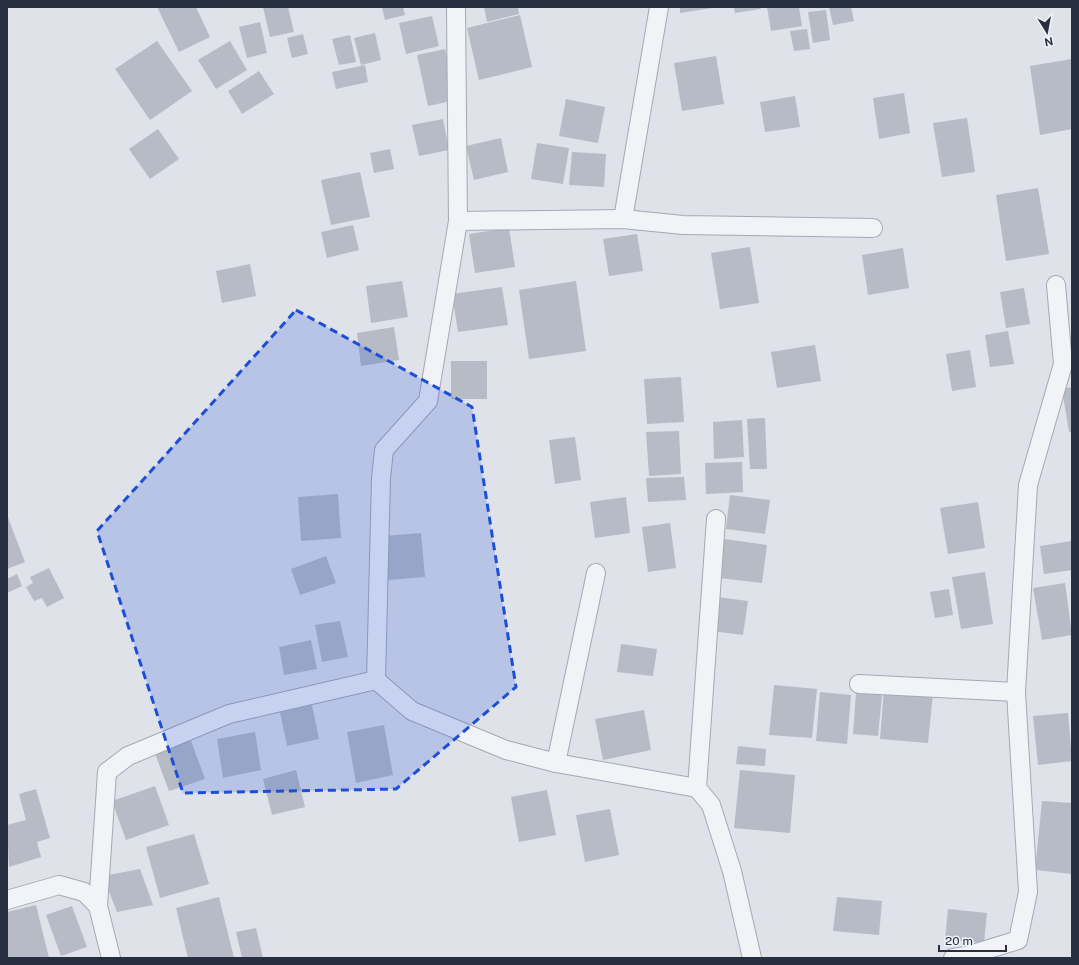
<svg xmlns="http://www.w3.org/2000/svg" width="1079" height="965" font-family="'Public Sans',sans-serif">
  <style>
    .building { fill: #b6bbc5 }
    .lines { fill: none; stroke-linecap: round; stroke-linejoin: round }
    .street-casing { stroke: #a4a9b3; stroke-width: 20 }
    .street { stroke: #f1f3f7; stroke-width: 18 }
    .marked { fill: #1d4ed8; fill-opacity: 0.2; stroke: #1d4ed8; stroke-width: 3; stroke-dasharray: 8 5; stroke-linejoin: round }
  </style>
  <rect width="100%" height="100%" fill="#dfe2e9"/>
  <g class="building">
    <polygon points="157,7 196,7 210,37 179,52"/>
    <polygon points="263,7 288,7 294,32 270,37"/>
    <polygon points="382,7 403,7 405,15 385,20"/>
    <polygon points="484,7 518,7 519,14 487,22"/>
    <polygon points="680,7 712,7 712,8 680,13"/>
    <polygon points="734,7 760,7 761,9 735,13"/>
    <polygon points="767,7 799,7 802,26 771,31"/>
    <polygon points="829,7 851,7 854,21 833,25"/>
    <polygon points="826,10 830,40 813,43 808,12"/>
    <polygon points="520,15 532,67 479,80 467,28"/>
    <polygon points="432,16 439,46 406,54 399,23"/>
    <polygon points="260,22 267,53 247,58 239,27"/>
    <polygon points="807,29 810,49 794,51 790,31"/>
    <polygon points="375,33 381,60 361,65 354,38"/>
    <polygon points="303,34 308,54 292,58 287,38"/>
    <polygon points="350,35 356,62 339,65 332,39"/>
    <polygon points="157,41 192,91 150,120 115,69"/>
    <polygon points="230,41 247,70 216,89 198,60"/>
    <polygon points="445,49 456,100 428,106 417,55"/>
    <polygon points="716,56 724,104 682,111 674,63"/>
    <polygon points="1072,59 1072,129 1040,135 1030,66"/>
    <polygon points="365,65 368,82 336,89 332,72"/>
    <polygon points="259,71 274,94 242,114 228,91"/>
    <polygon points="904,93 910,133 879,139 873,98"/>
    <polygon points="795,96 800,127 765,132 760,102"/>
    <polygon points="566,99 605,107 598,143 559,136"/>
    <polygon points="967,118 975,172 942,177 933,123"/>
    <polygon points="443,119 449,150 419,156 412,125"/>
    <polygon points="158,129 179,159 150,179 129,149"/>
    <polygon points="501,138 508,172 474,180 466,146"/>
    <polygon points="537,143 569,148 563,184 531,179"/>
    <polygon points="390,149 394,169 374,173 370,153"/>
    <polygon points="572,152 606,154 604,187 569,185"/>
    <polygon points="360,172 370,217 331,225 321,180"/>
    <polygon points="1038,188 1049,254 1006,261 996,195"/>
    <polygon points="353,225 359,250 327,258 321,232"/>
    <polygon points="509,228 515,267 475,273 469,234"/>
    <polygon points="637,234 643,271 609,276 603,239"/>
    <polygon points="750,247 759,303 720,309 711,253"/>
    <polygon points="903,248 909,288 868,295 862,255"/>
    <polygon points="250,264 256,296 222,303 216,271"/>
    <polygon points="402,281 408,317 371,323 366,286"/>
    <polygon points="576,281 586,351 529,359 519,290"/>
    <polygon points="502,287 508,325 458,332 452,294"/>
    <polygon points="1024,288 1030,324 1006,328 1000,292"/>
    <polygon points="394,327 399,360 361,366 357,333"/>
    <polygon points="1008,331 1014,364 990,367 985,335"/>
    <polygon points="815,345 821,381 777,388 771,352"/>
    <polygon points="970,350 976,387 952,391 946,354"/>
    <rect x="451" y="361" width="36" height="38"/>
    <polygon points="681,377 684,422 647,424 644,379"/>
    <polygon points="1072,387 1072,432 1069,432 1062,389"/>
    <polygon points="765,418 767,469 750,469 747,419"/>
    <polygon points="742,420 744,457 714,459 713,422"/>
    <polygon points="679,431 681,474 649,476 646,432"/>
    <polygon points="575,437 581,480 555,484 549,440"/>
    <polygon points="742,462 743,492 706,494 705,463"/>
    <polygon points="684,477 686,500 648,502 646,478"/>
    <polygon points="338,494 341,538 301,541 298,497"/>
    <polygon points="730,495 770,500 765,534 726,529"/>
    <polygon points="626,497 630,533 595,538 590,502"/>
    <polygon points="978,502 985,548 948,554 940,508"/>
    <polygon points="7,515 25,562 7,569"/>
    <polygon points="670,523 676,568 648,572 642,527"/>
    <polygon points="421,533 425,577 388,580 384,536"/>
    <polygon points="724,539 767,545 762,583 719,578"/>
    <polygon points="1072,541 1072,570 1044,574 1040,546"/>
    <polygon points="326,556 336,583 300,595 291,569"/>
    <polygon points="49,568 64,598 47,607 42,598 34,601 26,587 33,583 30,577"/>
    <polygon points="985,572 993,624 961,629 952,577"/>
    <polygon points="17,574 22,586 7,593 7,579"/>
    <polygon points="1065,583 1072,635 1042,640 1033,588"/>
    <polygon points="949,589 953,615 935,618 930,592"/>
    <polygon points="717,597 748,601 743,635 712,631"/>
    <polygon points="340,621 348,657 322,662 315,625"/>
    <polygon points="311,640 317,669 284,675 279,647"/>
    <polygon points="621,644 657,649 653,676 617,672"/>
    <polygon points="774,685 817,689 812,738 769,735"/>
    <polygon points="884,689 933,694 928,743 880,739"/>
    <polygon points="820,692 851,695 847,744 816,741"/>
    <polygon points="856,693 882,695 878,736 853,734"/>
    <polygon points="312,705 319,739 287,746 280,712"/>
    <polygon points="644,710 651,750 603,760 595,719"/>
    <polygon points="1068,713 1072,761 1038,765 1033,716"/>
    <polygon points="384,725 393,775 356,783 347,732"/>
    <polygon points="255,732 261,770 223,778 217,739"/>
    <polygon points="190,738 205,779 169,791 154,751"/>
    <polygon points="738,746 766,749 765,766 736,764"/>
    <polygon points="296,770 305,807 272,815 263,779"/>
    <polygon points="740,770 795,775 790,833 734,828"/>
    <polygon points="155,786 169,825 126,840 112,801"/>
    <polygon points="36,789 50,838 37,842 41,857 9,867 7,825 26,820 19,794"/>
    <polygon points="547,790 556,835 519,842 511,797"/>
    <polygon points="1042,801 1072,803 1072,874 1035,870"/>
    <polygon points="610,809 619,855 585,862 576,815"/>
    <polygon points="194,834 209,884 160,898 146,847"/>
    <polygon points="140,869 153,905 117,912 103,876"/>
    <polygon points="219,897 234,958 188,958 176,908"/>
    <polygon points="837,897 882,901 879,935 833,931"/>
    <polygon points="36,905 49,958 7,958 7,912"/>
    <polygon points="72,906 87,947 61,956 46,915"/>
    <polygon points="948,909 987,913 984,943 945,940"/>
    <polygon points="256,928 263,958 242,958 236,932"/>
  </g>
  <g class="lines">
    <defs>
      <g id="street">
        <polyline points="456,7 458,221"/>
        <polyline points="623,219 659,7"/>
        <polyline points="716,519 697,788 711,805 732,871 752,958"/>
        <polyline points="376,680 381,478 384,450 428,401 458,221 623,219 683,225 873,228"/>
        <polyline points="376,680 412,711 506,750 556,763 697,788"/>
        <polyline points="859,684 1016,692"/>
        <polyline points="556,763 596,573"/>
        <polyline points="7,900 59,885 84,892 98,906 111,958"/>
        <polyline points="98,906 107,772 128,756 229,714 376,680"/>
        <polyline points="953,958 966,956 1018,940 1028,892 1016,692 1028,485 1063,364 1056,285"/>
      </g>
    </defs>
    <use href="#street" class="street-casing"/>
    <use href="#street" class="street"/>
  </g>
  <path class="marked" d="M296,310L472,407L516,687L396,789L183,793L97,531Z"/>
  <rect width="1079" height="965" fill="none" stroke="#272f40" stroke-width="16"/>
  <g transform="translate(1047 32) rotate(169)" stroke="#eef1f6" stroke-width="3" paint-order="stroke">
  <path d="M0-3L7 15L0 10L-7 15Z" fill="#272f40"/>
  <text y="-6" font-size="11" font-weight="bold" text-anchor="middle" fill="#272f40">N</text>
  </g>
  <path d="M939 945v6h67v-6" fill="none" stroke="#272f40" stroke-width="2"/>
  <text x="945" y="945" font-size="12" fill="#272f40" stroke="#eef1f6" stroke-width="3" paint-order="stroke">20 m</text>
</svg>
